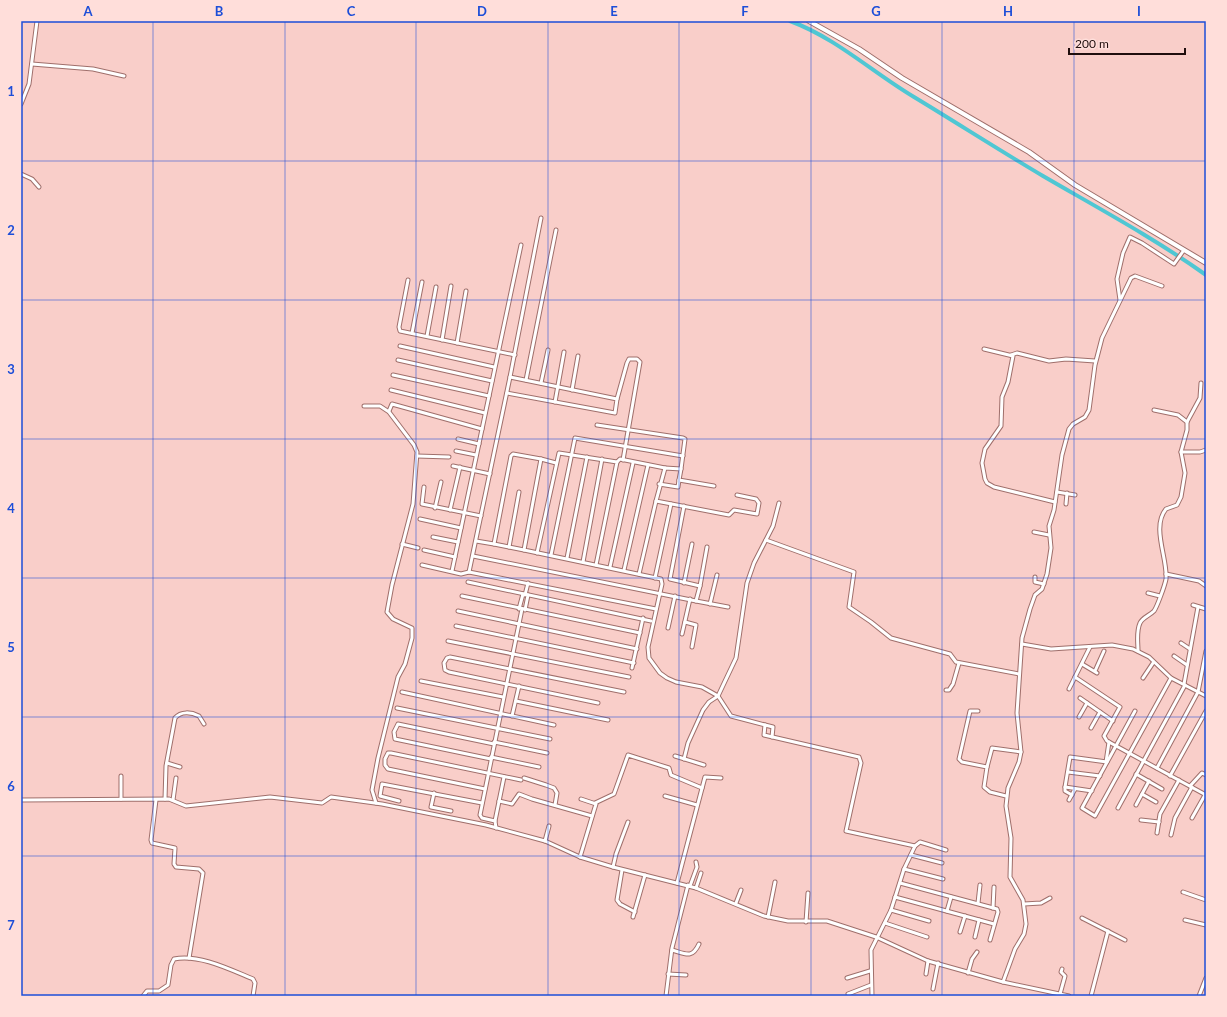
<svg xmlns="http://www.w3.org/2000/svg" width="1227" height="1017" font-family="Lato,sans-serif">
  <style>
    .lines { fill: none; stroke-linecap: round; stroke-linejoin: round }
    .canal { stroke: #4fc7d3; stroke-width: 4 }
    .minor-casing { stroke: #9f6f6b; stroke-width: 5 }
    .tertiary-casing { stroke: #9f6f6b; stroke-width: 6 }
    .minor { stroke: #fff; stroke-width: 3 }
    .tertiary { stroke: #fff; stroke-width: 4 }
    .grid { fill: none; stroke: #1d4ed8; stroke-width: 1; stroke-opacity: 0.55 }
    .neatline { fill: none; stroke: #1d4ed8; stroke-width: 1.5 }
    .grid-label { font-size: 13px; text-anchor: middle; font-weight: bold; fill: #1d4ed8 }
  </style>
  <rect width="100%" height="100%" fill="#f9cec9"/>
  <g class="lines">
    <path class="canal" d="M790,21C836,38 872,72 914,97C957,123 999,150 1043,176C1098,208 1154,238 1206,275"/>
    <defs>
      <g id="minor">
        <polyline points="32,64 93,69 124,76"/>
        <polyline points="21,104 29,84 37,21"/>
        <polyline points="21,174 32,179 39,187"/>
        <polyline points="408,280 399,327 400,331 515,355"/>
        <polyline points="1120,300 1117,279 1123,253 1130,237 1142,243 1174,264 1184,250"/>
        <polyline points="412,333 422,282"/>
        <polyline points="427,336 436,287"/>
        <polyline points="442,340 451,286"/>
        <polyline points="457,343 466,291"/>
        <polyline points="400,346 494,367"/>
        <polyline points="984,349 1013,356 1008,382 1002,397 1001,426 985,449 982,463 985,479 987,483 994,487 1055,502"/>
        <polyline points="1011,355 1017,353 1049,361 1066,359 1095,361"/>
        <polyline points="398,360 492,381"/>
        <polyline points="393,375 489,396"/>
        <polyline points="526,380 556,230"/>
        <polyline points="541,383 548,350"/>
        <polyline points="391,390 485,413"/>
        <polyline points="572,390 578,356"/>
        <polyline points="507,393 615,413 617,399 510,377"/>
        <polyline points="617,399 627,363 629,359 637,359 640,362 623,460"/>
        <polyline points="555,402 564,352"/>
        <polyline points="364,406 380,406 389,412 414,445 417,452 413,504 392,585 387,612 393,619 412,628 412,638 405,664 398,677 378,758 372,790 376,803"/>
        <polyline points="389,411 392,404 482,429"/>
        <polyline points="1187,422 1200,398 1201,383"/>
        <polyline points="597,425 683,438 685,439 681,469"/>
        <polyline points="458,439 479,444"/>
        <polyline points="456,451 476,455"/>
        <polyline points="1181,452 1200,452 1206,450"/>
        <polyline points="417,456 449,457"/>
        <polyline points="617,462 620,459 665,468"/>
        <polyline points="556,463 541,459 524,550 661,579 662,584 648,647 649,658 660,673 667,678 676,682 702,687 718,696 731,716 765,725 764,735 859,757 861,763 846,831 915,846 904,869 891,910 871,950 872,996"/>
        <polyline points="453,466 490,474"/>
        <polyline points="659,484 678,487 679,480"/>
        <polyline points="714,486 679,480 681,469 665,468 656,501 729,515 734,510 757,514 759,503 756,499 737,495"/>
        <polyline points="424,487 422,504 481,516"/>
        <polyline points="519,492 509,547 524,550"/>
        <polyline points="1057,492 1075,495"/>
        <polyline points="1066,504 1067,493"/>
        <polyline points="684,506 670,579 700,586 707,547"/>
        <polyline points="435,508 441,482"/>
        <polyline points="450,510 460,467"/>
        <polyline points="420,519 461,528"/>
        <polyline points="1034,532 1049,535"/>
        <polyline points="433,537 458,542"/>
        <polyline points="766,540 854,572 849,607 871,622 891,638 950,654 956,662 1019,674"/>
        <polyline points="476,541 494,544"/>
        <polyline points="402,544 418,548"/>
        <polyline points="509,547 494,544 511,456 513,454 541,459"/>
        <polyline points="424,550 455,557"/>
        <polyline points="537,553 559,453 617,462 596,565"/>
        <polyline points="551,555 575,438 683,456"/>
        <polyline points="473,556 696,601 700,586"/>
        <polyline points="567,558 587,457"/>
        <polyline points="583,562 602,459"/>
        <polyline points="422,565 461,574 469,572 656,609"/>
        <polyline points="610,567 633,463"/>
        <polyline points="624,570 648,465"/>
        <polyline points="452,571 521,245"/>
        <polyline points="469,572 510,377 541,218"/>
        <polyline points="639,574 656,501"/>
        <polyline points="1166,574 1199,581 1206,586"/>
        <polyline points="1035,577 1035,582 1044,584"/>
        <polyline points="655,578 671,504"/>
        <polyline points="468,582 651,621"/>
        <polyline points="684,583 692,544"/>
        <polyline points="1148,593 1160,596"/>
        <polyline points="525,595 528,583"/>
        <polyline points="462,596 640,633"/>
        <polyline points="696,601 728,607"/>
        <polyline points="710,604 717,575"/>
        <polyline points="1193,605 1206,609"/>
        <polyline points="519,609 523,594"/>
        <polyline points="525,610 528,595"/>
        <polyline points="458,611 637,649"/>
        <polyline points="685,622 696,625 692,647"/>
        <polyline points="456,626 634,663"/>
        <polyline points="668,628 675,596"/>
        <polyline points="682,634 690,599"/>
        <polyline points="448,641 629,677"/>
        <polyline points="1181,643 1190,649"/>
        <polyline points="1022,644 1051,649 1112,645 1133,649 1149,657 1171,678 1206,696"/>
        <path d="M1138,651C1138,642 1136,632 1140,623C1143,617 1149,616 1154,611C1157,607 1165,585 1166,579C1168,559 1151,527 1166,509L1177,505L1181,497L1185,473L1181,452L1187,430V422L1178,415L1154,410"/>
        <polyline points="1174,656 1187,665"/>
        <polyline points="1082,664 1097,673"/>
        <polyline points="632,668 643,618"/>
        <polyline points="1095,671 1104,651"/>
        <polyline points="1075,677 1120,707 1104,736 1107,741 1206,795"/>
        <polyline points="1143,678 1153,663"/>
        <polyline points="421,681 503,697"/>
        <polyline points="1184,684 1198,607"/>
        <polyline points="1069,689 1090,647"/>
        <polyline points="946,690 949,690 953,684 959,663"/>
        <polyline points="402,692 554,725"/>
        <polyline points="1080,698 1113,721"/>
        <polyline points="516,701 608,720"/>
        <polyline points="598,703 449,672 445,670 444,663 447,658 450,657 624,692"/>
        <polyline points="397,708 550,739"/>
        <polyline points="978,711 970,711 959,759 962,762 987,767 984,787 990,792 1006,796"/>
        <polyline points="1135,711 1082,808 1095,816 1171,678"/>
        <polyline points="512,716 519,686"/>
        <polyline points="1079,717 1087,703"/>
        <polyline points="765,725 773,727 772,737"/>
        <polyline points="1091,728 1100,712"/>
        <polyline points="494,742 547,753"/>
        <polyline points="675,756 704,765"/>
        <polyline points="491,757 539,767"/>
        <polyline points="491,759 395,739 394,732 398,724 494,744"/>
        <polyline points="684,759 688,743 703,710 709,702 718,696 736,658 747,583 754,563 773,526 779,503"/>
        <polyline points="1106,762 1109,742"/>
        <polyline points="167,763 180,767"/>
        <polyline points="987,767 992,748 1021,752"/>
        <polyline points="1157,768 1198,692 1206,651"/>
        <polyline points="1068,772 1100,776"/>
        <polyline points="1136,774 1162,789"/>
        <polyline points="1170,776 1206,711"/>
        <polyline points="524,778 546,785 554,788 557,793 555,805"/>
        <polyline points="1190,786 1202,773 1206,775"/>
        <polyline points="1065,787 1065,791 1072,795"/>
        <polyline points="485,789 388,769 385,765 385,759 388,753 391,753 521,780"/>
        <polyline points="1092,791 1065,787 1070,757 1107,762"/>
        <polyline points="434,793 431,807 451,811"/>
        <polyline points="1142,794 1156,802"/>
        <polyline points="665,796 697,805"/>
        <polyline points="121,799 121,776"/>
        <path d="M165,799L166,766L175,718C181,711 191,712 199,716L204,724"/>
        <polyline points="21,800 169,799 186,806 270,797 322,803 331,797 382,804 486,825 545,841 580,857 613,867 696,888 764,916 788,921 827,921 876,937 928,961 1003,982 1069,996"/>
        <polyline points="156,800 151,840 152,843 175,848 174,864 176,867 199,869 203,873 189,958"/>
        <polyline points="173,800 176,778"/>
        <polyline points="1069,800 1075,789"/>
        <polyline points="399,801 380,796 382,784 482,803"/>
        <polyline points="499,801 512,804 519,794 532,799 592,816"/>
        <polyline points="595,803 614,794 628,755 669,768 671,775 702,788"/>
        <polyline points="1136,805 1149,781"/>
        <polyline points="1118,808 1185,685"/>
        <polyline points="1192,818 1205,795"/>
        <polyline points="1141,820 1159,822"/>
        <polyline points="495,821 504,777"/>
        <polyline points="496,828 495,821 482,818 480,815 522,609"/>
        <polyline points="1157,833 1160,814 1179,780"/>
        <polyline points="1171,835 1175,818 1192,787"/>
        <polyline points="545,841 549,826"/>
        <polyline points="915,846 920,842 946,850"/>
        <polyline points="911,855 942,863"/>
        <polyline points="580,857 596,804 581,799"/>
        <polyline points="613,867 616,854 628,822"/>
        <polyline points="904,869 943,879"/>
        <polyline points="622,870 617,900 620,904 635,912"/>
        <polyline points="677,883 705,777 721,778"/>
        <polyline points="900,883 997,909 998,912 990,940"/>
        <polyline points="690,886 697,867 696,862"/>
        <polyline points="696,888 701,873"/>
        <polyline points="1183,892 1206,900"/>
        <polyline points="895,897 994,924"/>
        <polyline points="736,903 741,890"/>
        <polyline points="978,903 980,885"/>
        <polyline points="1024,904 1041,903 1050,898"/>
        <polyline points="993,908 994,887"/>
        <polyline points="891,910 929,921"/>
        <polyline points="947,911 951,897"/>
        <polyline points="633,917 645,875"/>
        <polyline points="768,917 775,882"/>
        <polyline points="1082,918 1125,940"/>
        <polyline points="1185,920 1206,925"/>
        <polyline points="806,922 808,893"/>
        <polyline points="885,923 927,937"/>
        <polyline points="960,932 965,916"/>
        <polyline points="975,937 979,920"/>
        <path d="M672,950C686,954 692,959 699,944"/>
        <polyline points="968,973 972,959 977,952"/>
        <polyline points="668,974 686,975"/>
        <polyline points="926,974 928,961"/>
        <polyline points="847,978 870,971"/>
        <polyline points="1003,982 1015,949 1024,934 1026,924 1023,900 1010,877 1011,838 1006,806 1008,788 1019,762 1021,752 1017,713 1022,638 1030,609 1035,595 1042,589 1047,574 1051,548 1049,526 1054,510 1062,455 1069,429 1073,424 1085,417 1089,410 1095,365 1102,338 1131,278 1135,276 1162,286"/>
        <polyline points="933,989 938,963"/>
        <polyline points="848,994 871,985"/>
        <polyline points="1060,994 1065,976 1061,972 1062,969"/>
        <path d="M143,996L147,991H159L168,985L171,965L174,959C199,954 229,969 253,979L255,983L253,996"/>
        <polyline points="666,996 672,948 688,885"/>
        <polyline points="1091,996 1108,931"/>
        <polyline points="1199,996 1206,978"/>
      </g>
      <polyline id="tertiary" points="809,21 859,49 902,78 1029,152 1075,185 1206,263"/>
    </defs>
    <use href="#minor" class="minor-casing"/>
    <use href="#tertiary" class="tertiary-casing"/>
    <use href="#minor" class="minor"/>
    <use href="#tertiary" class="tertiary"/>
  </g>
  <path class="grid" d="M153,21V996M285,21V996M416,21V996M548,21V996M679,21V996M811,21V996M942,21V996M1074,21V996M21,161H1206M21,300H1206M21,439H1206M21,578H1206M21,717H1206M21,856H1206"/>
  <rect width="1227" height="1017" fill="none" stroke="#ffdeda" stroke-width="44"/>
  <path d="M1069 48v6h116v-6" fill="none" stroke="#200e0d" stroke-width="2"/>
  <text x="1075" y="48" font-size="12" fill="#200e0d" stroke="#ffdeda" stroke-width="3" paint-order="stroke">200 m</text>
  <rect x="22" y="22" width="1183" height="973" class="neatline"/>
  <g class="grid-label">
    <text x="88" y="16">A</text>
    <text x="219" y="16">B</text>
    <text x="351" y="16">C</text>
    <text x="482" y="16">D</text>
    <text x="614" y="16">E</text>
    <text x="745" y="16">F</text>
    <text x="876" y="16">G</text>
    <text x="1008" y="16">H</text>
    <text x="1139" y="16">I</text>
    <text x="11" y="96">1</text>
    <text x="11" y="235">2</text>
    <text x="11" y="374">3</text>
    <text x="11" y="513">4</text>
    <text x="11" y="652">5</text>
    <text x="11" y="791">6</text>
    <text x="11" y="930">7</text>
  </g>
</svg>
